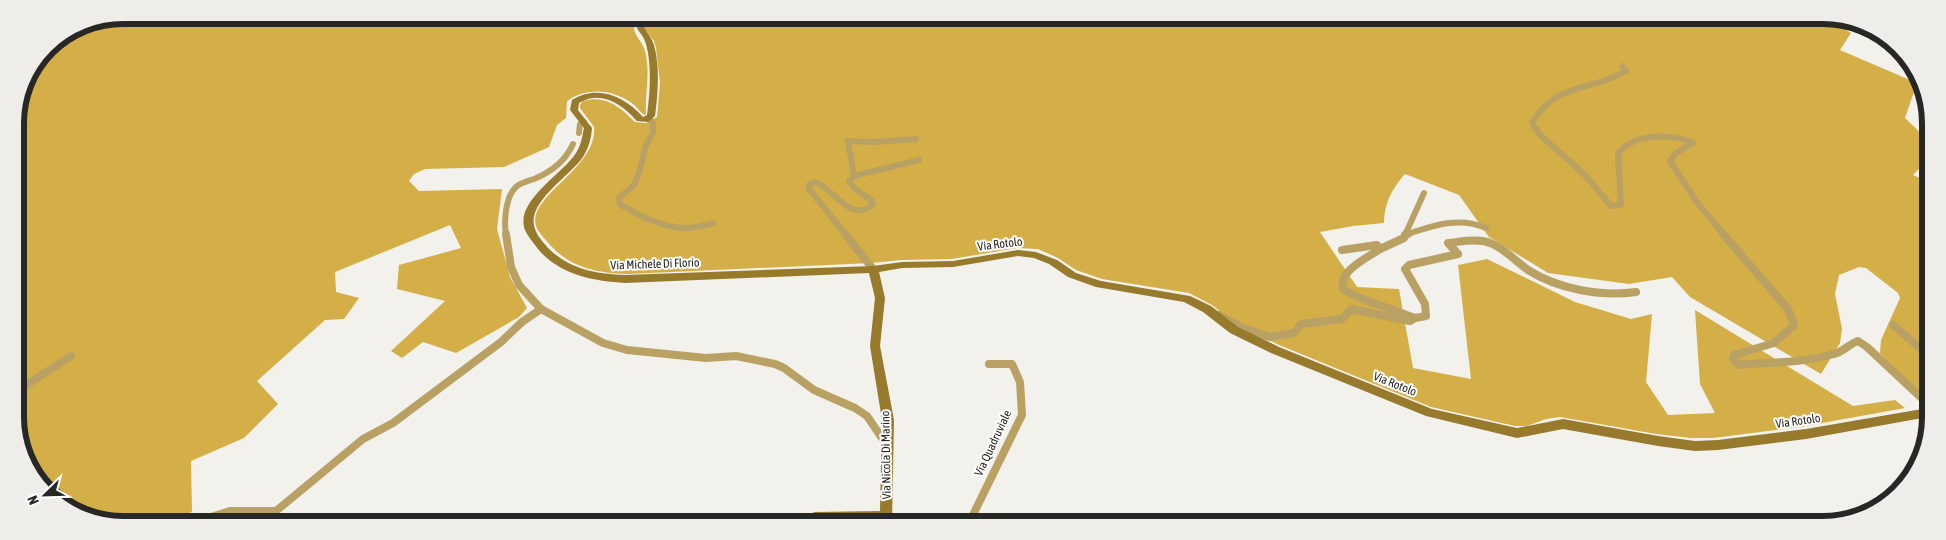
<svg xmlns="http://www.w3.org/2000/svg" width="1946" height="540" font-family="'Asap Condensed',sans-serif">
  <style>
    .forest { fill: #d4ae47 }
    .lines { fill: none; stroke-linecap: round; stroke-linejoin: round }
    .street-far1 { stroke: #b9a164; stroke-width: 6 }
    .street { stroke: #b9a164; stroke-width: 8 }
    .secondary { fill: #977a2b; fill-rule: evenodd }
    .labels { text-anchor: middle; stroke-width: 4; stroke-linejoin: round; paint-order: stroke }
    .street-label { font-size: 12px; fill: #272725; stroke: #fffefb }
    .rim { fill: none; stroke: #272725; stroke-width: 6 }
  </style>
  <rect width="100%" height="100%" fill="#f2f1ec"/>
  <g class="forest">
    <path d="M122,15L635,16C635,20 633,28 635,32C638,41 644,42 646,56C650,75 645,94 646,114L644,115C640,112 637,107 633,104C613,89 587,87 567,101L566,118L557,125L549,147L504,167L425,169L414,174L409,181L419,191L502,189L497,229L510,277L527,308L519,317L456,353L423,342L402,358L391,351L445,301L397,289L399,265L461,248L450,225L335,272L336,292L359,298L344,319L325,320L257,381L278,404L244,438L191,461L192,512L166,522L95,521L85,516L80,509L76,511L46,493L17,438L15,116L26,75L47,46L81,23Z"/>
    <path d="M644,16L1827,19L1851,33L1840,50L1917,83L1905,118L1929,141V159L1913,175L1929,182L1928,398L1908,382L1880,353L1881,340L1900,298L1898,293L1866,268L1859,267L1839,275L1835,294L1842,329L1840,343L1821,374L1690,297L1672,277L1629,284L1548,273L1489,237L1459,195L1405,174C1392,189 1384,203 1384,223L1353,226L1320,232L1357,287L1399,289L1413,368L1471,379L1458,265L1487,259L1575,302L1631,319L1652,314L1646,382L1668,415L1715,413L1700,384L1695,310L1853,406L1895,400L1905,408L1800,427L1713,438H1691L1656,434L1560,417L1546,419L1527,426H1515L1431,407L1279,345L1239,326L1212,305L1189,293L1102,279L1076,270L1058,258L1038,249L1017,248L952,259L901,260L872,263L627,274C599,273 572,268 552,247C547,241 539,234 536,226C527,196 598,168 594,127L580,108V105L583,101C606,94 621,108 635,122L646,123L657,117L660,83L656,48L654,41L645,29Z"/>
  </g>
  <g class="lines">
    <g class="street-far1">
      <polyline points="1842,19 1888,41"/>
      <path d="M1622,66L1626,71C1590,92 1555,82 1532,123L1540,135L1585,175L1611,206L1621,205L1618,153C1621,151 1624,147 1627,145C1644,134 1676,134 1693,143L1676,153L1670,161L1696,201L1724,235"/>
      <path d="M649,118L653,123V133L646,145L639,173L634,185L619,198L620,204C638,216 664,228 686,228C695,228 704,225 713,223"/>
      <polyline points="579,133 580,124 584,122"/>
      <polyline points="854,176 919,160"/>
      <path d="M506,235C504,222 505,197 516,187C520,183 528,181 534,179C551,172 565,162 573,144"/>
      <path d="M846,235L809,189V185L815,182C833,188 852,225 873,204L872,201L855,189L849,181L854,176L848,141L875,142L916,139"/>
      <path d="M1405,235C1432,226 1458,216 1486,228"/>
      <polyline points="1405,235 1424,193"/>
    </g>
    <g class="street">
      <polyline points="506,234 511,267 519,285 541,309 603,343 627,350 706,358 736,356 775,364 784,368 814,390 855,408 867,416 886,444"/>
      <polyline points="845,234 873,269"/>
      <path d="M1723,234L1788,309L1794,325L1774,343L1734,355L1733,359L1739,365C1771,362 1803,363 1834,354C1843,352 1849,344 1858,341L1867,347L1928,404"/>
      <polyline points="1405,235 1408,234"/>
      <polyline points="1380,249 1404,238 1406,234"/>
      <path d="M1219,315L1241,327L1269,337L1294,333L1301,324L1342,319L1351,309L1410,321L1415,318L1360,298L1343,289C1338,271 1367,258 1380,249L1377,245L1342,250"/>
      <path d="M1415,318L1426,316L1425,304L1405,269L1409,265L1458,254L1448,243C1459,242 1471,239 1483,241C1500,244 1514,260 1528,270C1558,289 1601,297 1636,292"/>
      <polyline points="1893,325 1928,355"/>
      <polyline points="17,391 71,356"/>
      <polyline points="276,511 276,522"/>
      <polyline points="886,516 942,523"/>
      <polyline points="195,522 230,511 276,511 363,439 393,423 501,342 522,322 541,309"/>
      <polyline points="969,523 1022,415 1020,382 1012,364 989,364"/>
    </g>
    <path class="secondary" d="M635,16H643C642,31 650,32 654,45C660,66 658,94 655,116L648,122L637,121C623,105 601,89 579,103L578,110L592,128C591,139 589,147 583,157C570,176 525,203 535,229C537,236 544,243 548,248C569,269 596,274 625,275L873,266L902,262L953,261L1018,250L1036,252L1057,260L1076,273L1101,281L1190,296L1211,306L1238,327L1279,347L1432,409L1517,428L1563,419L1658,436L1695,441L1718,440L1806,429L1928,408V417L1806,439L1718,450L1695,451L1658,446L1563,429L1517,438L1426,416L1271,353L1230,333L1203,312L1184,302L1096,287L1068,277L1049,264L1034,258L1018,256L953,267L902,268L879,272L885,298L880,346L894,420L892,523H880V521L791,523L793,519L815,512L880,511L882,420L870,346L875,298L869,273L625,283C593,281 560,275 538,249C534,243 528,237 525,230C514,201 563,174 576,153C581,145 582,138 584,128L570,110L572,100C598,84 625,97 643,117L647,115C650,93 652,65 646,44C643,32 634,31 635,16Z"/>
  </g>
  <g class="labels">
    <g class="street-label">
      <text transform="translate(1000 244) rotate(-7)" y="4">Via Rotolo</text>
      <text transform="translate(655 264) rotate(-2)" y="4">Via Michele Di Florio</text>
      <text transform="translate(1395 384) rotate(22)" y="4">Via Rotolo</text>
      <text transform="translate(1798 421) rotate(-8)" y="4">Via Rotolo</text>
      <text transform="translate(993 443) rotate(-65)" y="4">Via Quadruviale</text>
      <text transform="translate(886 455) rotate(-91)" y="4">Via Nicola Di Marino</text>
    </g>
  </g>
  <path d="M0 0H1946V540H0ZM123 24H1823A99 99 0 0 1 1922 123V417A99 99 0 0 1 1823 516H123A99 99 0 0 1 24 417V123A99 99 0 0 1 123 24Z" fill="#eeedea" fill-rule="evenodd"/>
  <path class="rim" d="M123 24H1823A99 99 0 0 1 1922 123V417A99 99 0 0 1 1823 516H123A99 99 0 0 1 24 417V123A99 99 0 0 1 123 24Z"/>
  <g transform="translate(45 495) rotate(247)" stroke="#fffefb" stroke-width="4" paint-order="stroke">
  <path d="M0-4L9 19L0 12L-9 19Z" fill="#272725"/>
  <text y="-8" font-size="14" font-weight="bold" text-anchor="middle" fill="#272725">N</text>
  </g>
</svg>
